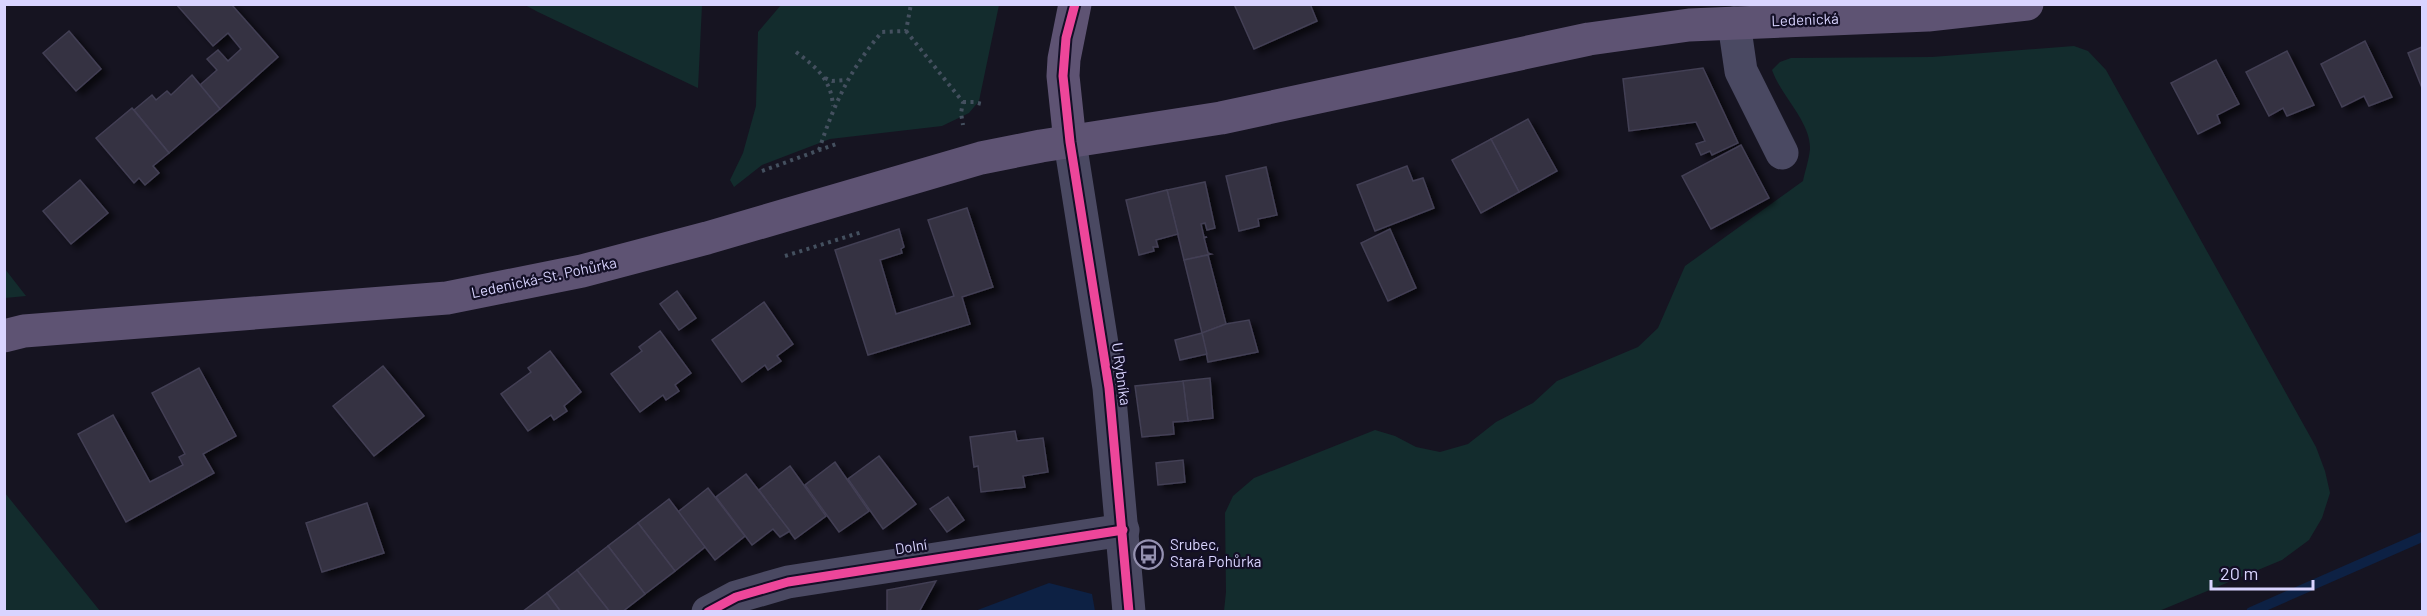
<svg xmlns="http://www.w3.org/2000/svg" width="2427" height="616" font-family="Barlow,sans-serif">
  <style>
    .green { fill: #132c2d }
    .water { fill: #0d2144 }
    .lines { fill: none; stroke-linecap: round; stroke-linejoin: round }
    .stream { stroke: #0d2144; stroke-width: 10 }
    .building { fill: #343243; stroke: #433f54; stroke-width: 1.5; filter: url(#shadow) }
    .path { stroke: #44505f; stroke-width: 4; stroke-dasharray: 3 4.5; stroke-linecap: butt }
    .minor { stroke: #4a4962; stroke-width: 33 }
    .major { stroke: #5e5373; stroke-width: 33 }
    .cycleway-casing { stroke: #130f26; stroke-width: 13 }
    .cycleway { stroke: #ed469a; stroke-width: 9 }
    .labels { text-anchor: middle; stroke-width: 4.5; stroke-linejoin: round; paint-order: stroke }
    .street-label { font-size: 15px; fill: #d9d4ff; stroke: #130f26 }
    .poi-label { font-size: 15px; fill: #d9d4ff; stroke: #130f26; text-anchor: start }
  </style>
  <defs>
    <filter id="shadow"><feDropShadow dx="6" dy="4" stdDeviation="3" flood-color="#0009"/></filter>
  </defs>
  <rect width="100%" height="100%" fill="#161421"/>
  <g class="green">
    <polygon points="525,5 702,5 698,88 538,12"/>
    <polygon points="781,5 999,5 979,101 969,113 942,126 830,139 762,165 734,187 730,180 743,153 756,106 758,32"/>
    <path d="M2074,46L2088,51L2106,70L2316,447L2325,471L2330,493L2322,518L2309,540L2282,560L2159,611H1224L1226,592L1225,513L1233,496L1254,478L1375,430L1395,436L1416,447L1440,452L1468,444L1496,422L1533,403L1557,381L1638,347L1658,328L1685,266L1803,181C1805,171 1809,160 1810,149C1811,122 1781,96 1772,70L1780,62L1791,58L1932,57Z"/>
    <polygon points="4,269 5,269 26,296 5,298"/>
    <polygon points="5,493 100,611 5,611"/>
  </g>
  <polygon class="water" points="1049,583 1092,594 1095,611 975,611"/>
  <g class="lines">
    <polyline class="stream" points="2251,612 2422,537"/>
  </g>
  <g class="building">
    <polygon points="176,4 231,4 278,57 220,109 200,85 217,70 207,59 218,50 228,61 241,49 228,33 213,46"/>
    <polygon points="1234,4 1310,4 1317,21 1254,49"/>
    <polygon points="69,31 101,69 76,91 43,53"/>
    <polygon points="2365,41 2392,97 2369,106 2364,96 2342,107 2321,64"/>
    <polygon points="2422,47 2422,88 2408,53"/>
    <polygon points="2287,51 2314,105 2287,116 2283,108 2269,116 2246,72"/>
    <polygon points="2216,60 2239,104 2217,115 2220,123 2198,134 2171,83"/>
    <polygon points="1703,68 1738,143 1712,155 1710,151 1701,155 1696,144 1705,141 1696,122 1629,131 1623,79"/>
    <polygon points="192,75 220,109 169,153 134,110 152,95 156,100 167,91 171,95"/>
    <polygon points="132,108 169,153 153,166 159,173 145,185 139,178 134,183 96,138"/>
    <polygon points="1528,119 1557,171 1519,192 1491,139"/>
    <polygon points="1491,139 1519,192 1481,213 1452,160"/>
    <polygon points="1741,145 1769,198 1711,229 1682,176"/>
    <polygon points="1407,166 1413,181 1423,178 1434,208 1375,231 1357,185"/>
    <polygon points="1266,167 1277,215 1258,219 1259,226 1239,231 1226,176"/>
    <polygon points="80,180 108,213 71,244 43,211"/>
    <polygon points="1205,182 1215,228 1207,230 1205,223 1201,224 1204,237 1207,237 1204,238 1208,253 1211,254 1184,260 1167,190"/>
    <polygon points="1167,190 1178,234 1156,240 1158,247 1153,247 1154,251 1139,255 1126,200"/>
    <polygon points="967,208 993,287 962,297 970,324 868,355 835,250 899,229 904,247 901,249 902,253 880,260 896,314 954,296 928,220"/>
    <polygon points="1390,229 1416,288 1388,301 1361,243"/>
    <polygon points="1208,255 1226,324 1202,333 1184,260"/>
    <polygon points="677,291 696,318 679,330 660,304"/>
    <polygon points="764,302 793,344 777,356 781,361 768,370 765,365 742,382 712,340"/>
    <polygon points="1249,320 1258,352 1208,362 1202,333 1226,324"/>
    <polygon points="660,331 691,373 675,385 679,391 666,400 663,395 640,412 611,374 642,351 639,347"/>
    <polygon points="1202,333 1207,354 1180,360 1175,340"/>
    <polygon points="550,351 581,392 564,406 567,411 554,420 551,415 528,431 501,394 531,372 528,368"/>
    <polygon points="383,366 424,416 374,456 333,406"/>
    <polygon points="199,368 236,436 203,454 214,473 126,522 78,434 113,415 150,482 183,465 179,457 185,454 152,393"/>
    <polygon points="1210,378 1213,418 1188,421 1183,381"/>
    <polygon points="1183,381 1188,421 1173,422 1174,434 1142,437 1135,386"/>
    <polygon points="1015,431 1017,441 1043,438 1048,472 1023,476 1025,487 981,492 978,466 974,467 970,437"/>
    <polygon points="879,456 916,504 883,529 848,479"/>
    <polygon points="1183,460 1185,482 1158,485 1156,463"/>
    <polygon points="835,462 869,511 839,532 805,485"/>
    <polygon points="790,466 826,516 795,539 759,490"/>
    <polygon points="746,474 790,531 780,537 773,529 752,545 716,497"/>
    <polygon points="708,488 745,536 715,560 678,512"/>
    <polygon points="948,497 964,520 947,532 930,509"/>
    <polygon points="669,499 705,547 675,571 638,523"/>
    <polygon points="367,503 384,553 322,572 306,523"/>
    <polygon points="638,523 675,571 645,594 608,546"/>
    <polygon points="608,546 645,594 622,612 610,612 577,570"/>
    <polygon points="577,570 610,612 561,612 547,593"/>
    <polygon points="936,581 919,612 887,612 887,590"/>
    <polygon points="547,593 561,612 522,612"/>
  </g>
  <g class="lines">
    <g class="path">
      <polyline points="906,31 963,102 961,113 963,125"/>
      <path d="M796,52C816,67 831,79 833,106"/>
      <polyline points="825,78 832,81 847,80"/>
      <polyline points="963,102 974,102 982,104"/>
      <path d="M819,150C834,104 850,69 882,32L906,31L911,4"/>
      <polyline points="762,171 836,144"/>
      <polyline points="785,256 862,232"/>
    </g>
    <g class="minor">
      <polyline points="1734,23 1741,71 1782,153"/>
      <polyline points="1070,142 1109,388 1129,612"/>
      <polyline points="708,612 736,597 788,582 1123,530"/>
    </g>
    <g class="major">
      <polyline points="1070,142 1063,76 1064,59 1075,4"/>
      <polyline points="4,336 24,331 447,298 582,271 707,238 981,158 1041,146 1221,118 1589,39 1689,25 1928,15 2027,4"/>
    </g>
    <defs>
      <g id="cycleway">
        <polyline points="1075,4 1066,38 1063,76 1070,142 1109,388 1129,612"/>
        <polyline points="708,612 736,597 788,582 1123,530"/>
      </g>
    </defs>
    <use href="#cycleway" class="cycleway-casing"/>
    <use href="#cycleway" class="cycleway"/>
  </g>
  <defs>
    <symbol id="bus-ring" viewBox="-11 -11 22 22"><circle r="9.5" fill="#130f26" stroke="#9591b1" stroke-width="1.5"/><path d="M-5-6H5V4H4V6H2V4H-2V6H-4V4H-5ZM-3.5-4V0h7V-4ZM-3.5 1.2v1.5H-2V1.2ZM2 1.2v1.5H3.5V1.2Z" fill="#9591b1"/></symbol>
  </defs>
  <g fill-rule="evenodd">
    <use href="#bus-ring" x="1132" y="538" width="33" height="33"/>
  </g>
  <g class="labels">
    <g class="street-label">
      <text transform="translate(1805 20) rotate(-2)" y="5">Ledenická</text>
      <text transform="translate(544 278) rotate(-12)" y="5">Ledenická-St. Pohůrka</text>
      <text transform="translate(1121 374) rotate(82)" y="5">U Rybníka</text>
      <text transform="translate(911 547) rotate(-9)" y="5">Dolní</text>
    </g>
    <g class="poi-label">
      <text x="1170" y="550">Srubec,<tspan x="1170" dy="17">Stará Pohůrka</tspan></text>
    </g>
  </g>
  <rect width="2427" height="616" fill="none" stroke="#d9d4ff" stroke-width="12"/>
  <path d="M2211 580v9h102v-9" fill="none" stroke="#d9d4ff" stroke-width="3"/>
  <text x="2220" y="580" font-size="18" fill="#d9d4ff" stroke="#130f26" stroke-width="4.5" paint-order="stroke">20 m</text>
</svg>
